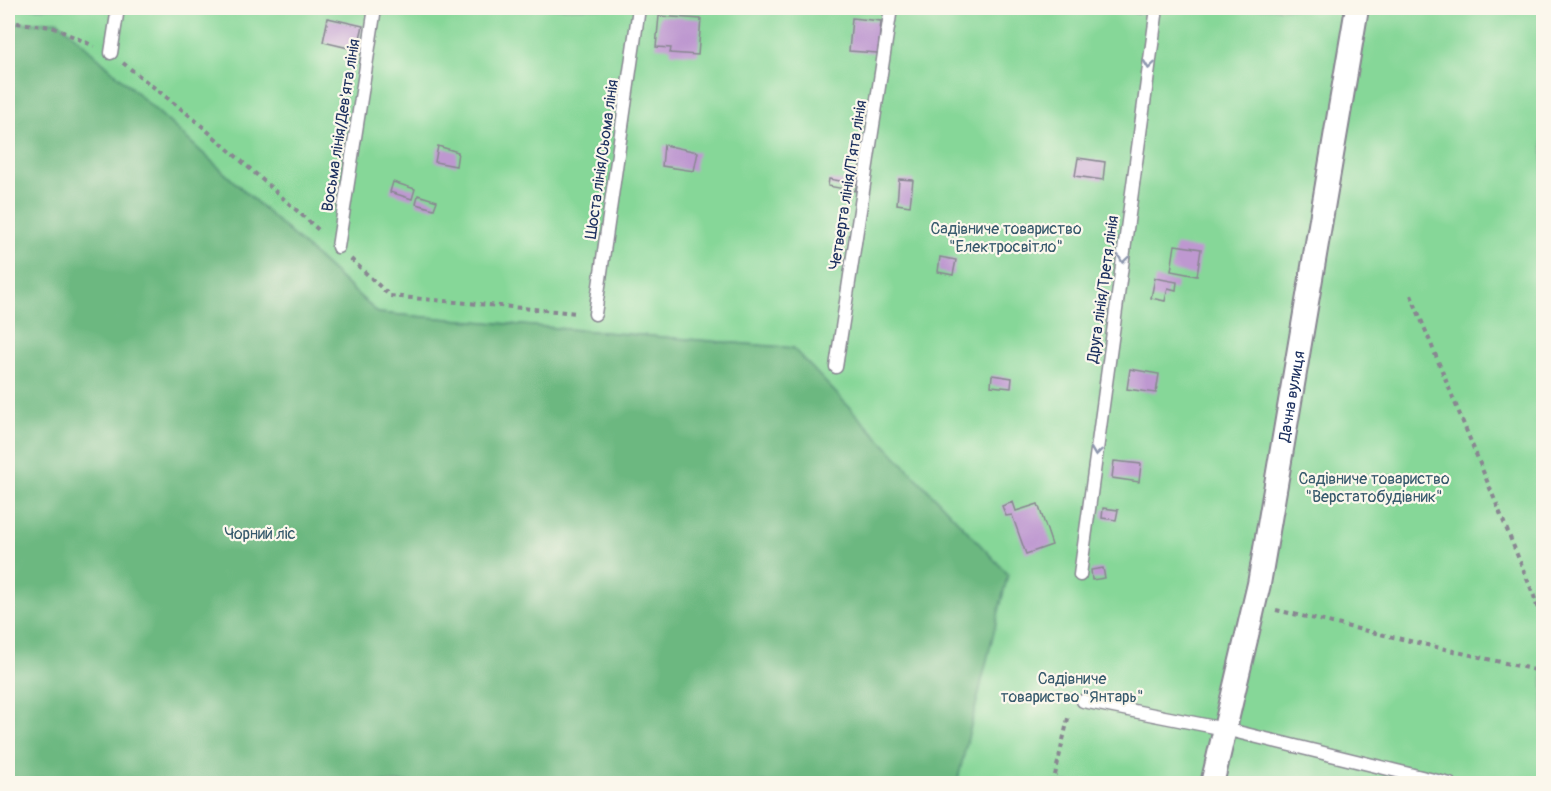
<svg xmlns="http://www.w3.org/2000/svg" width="1551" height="791" font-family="Pangolin,sans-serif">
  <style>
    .green { fill: #86d798; stroke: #50837b; stroke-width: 1.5 }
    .forest { fill: #6cb880; stroke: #44746f; stroke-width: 1.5 }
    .building { fill: #be98d0 }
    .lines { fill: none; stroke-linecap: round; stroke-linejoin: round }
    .lane-casing { stroke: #888691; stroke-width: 15 }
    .street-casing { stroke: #888691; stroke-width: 26 }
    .path { stroke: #888691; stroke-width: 4; stroke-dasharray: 4.5 4.5; stroke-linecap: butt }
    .lane { stroke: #fff; stroke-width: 12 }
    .street { stroke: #fff; stroke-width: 22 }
    .oneway { stroke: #8d97ae }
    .labels { text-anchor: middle; stroke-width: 4.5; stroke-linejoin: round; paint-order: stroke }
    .street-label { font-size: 16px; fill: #1b2f5e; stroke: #fbf7ec }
    .park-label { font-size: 16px; fill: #36596c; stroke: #fbf7ec }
  </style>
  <rect width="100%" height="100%" fill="#fbf7ec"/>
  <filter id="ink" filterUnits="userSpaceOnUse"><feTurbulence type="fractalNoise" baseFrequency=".0167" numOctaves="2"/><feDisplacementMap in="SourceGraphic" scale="12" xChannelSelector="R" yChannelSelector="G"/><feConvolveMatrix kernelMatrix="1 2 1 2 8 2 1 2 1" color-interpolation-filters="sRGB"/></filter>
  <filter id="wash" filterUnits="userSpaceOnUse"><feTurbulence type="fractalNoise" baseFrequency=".008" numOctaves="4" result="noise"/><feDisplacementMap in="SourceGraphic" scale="24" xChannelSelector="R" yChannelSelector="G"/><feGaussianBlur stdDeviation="1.35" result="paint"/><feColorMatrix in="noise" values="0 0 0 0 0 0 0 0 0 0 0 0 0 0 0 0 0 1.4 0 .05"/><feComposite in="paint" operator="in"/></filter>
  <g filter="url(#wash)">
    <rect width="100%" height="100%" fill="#f5dec4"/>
    <polygon class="green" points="8,8 1543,8 1543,783 941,783 794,348 378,313 95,55 22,23 8,24"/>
    <polygon class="forest" points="58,21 378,313 793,348 1008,574 957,783 8,783 8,24"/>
    <g id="blocks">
      <g class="building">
        <polygon points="1115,8 1143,8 1142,14 1114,11"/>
        <polygon points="659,16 701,19 698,55 670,53 671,48 656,47"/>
        <polygon points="328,18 363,26 357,50 323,42"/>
        <polygon points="852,18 881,21 878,53 849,51"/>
        <polygon points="664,145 698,152 694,171 662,166"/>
        <polygon points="438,146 458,152 456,166 435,162"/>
        <polygon points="1078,158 1105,162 1103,180 1075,176"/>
        <polygon points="829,179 857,184 855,191 828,186"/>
        <polygon points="899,179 913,180 910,206 897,204"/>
        <polygon points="393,182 415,189 412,199 390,192"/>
        <polygon points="418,195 437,201 434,209 416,204"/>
        <polygon points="1175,245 1201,249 1197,276 1171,271"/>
        <polygon points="940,257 956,260 953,275 938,272"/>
        <polygon points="1155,278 1177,282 1176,290 1168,288 1165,301 1151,298"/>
        <polygon points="1130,369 1159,374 1156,393 1127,389"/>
        <polygon points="992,375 1012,378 1011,388 991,386"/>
        <polygon points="1114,461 1141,464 1139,482 1112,478"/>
        <polygon points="1013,502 1016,511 1038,504 1052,545 1026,554 1012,515 1006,516 1002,506"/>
        <polygon points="1103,508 1118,510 1116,520 1102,518"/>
        <polygon points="1103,568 1105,578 1092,580 1091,570"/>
      </g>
    </g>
  </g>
  <g filter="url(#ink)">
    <use href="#blocks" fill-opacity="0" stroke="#888691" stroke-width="1.5"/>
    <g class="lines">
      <defs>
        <g id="lane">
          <polyline points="111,53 118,8"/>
          <polyline points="338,247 375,8"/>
          <polyline points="595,314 639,8"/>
          <polyline points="836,367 891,8"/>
          <polyline points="1080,575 1157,8"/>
          <polyline points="1083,701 1225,729 1450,784"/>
        </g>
        <g id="street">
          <path id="s1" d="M1212,784L1259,584L1357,8"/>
        </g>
      </defs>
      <use href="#lane" class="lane-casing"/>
      <use href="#street" class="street-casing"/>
      <g class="path">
        <polyline points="8,22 52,27 94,46"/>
        <polyline points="123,63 194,119 321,232"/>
        <polyline points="351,259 390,296 577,313"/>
        <polyline points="1411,295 1534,596 1544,630"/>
        <polyline points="1276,610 1544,672"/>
        <polyline points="1053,784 1069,714"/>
      </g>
      <use href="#lane" class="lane"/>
      <use href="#street" class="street"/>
    </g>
    <defs><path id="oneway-chevron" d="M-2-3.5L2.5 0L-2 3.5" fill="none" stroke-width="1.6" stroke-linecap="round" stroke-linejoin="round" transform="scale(1.5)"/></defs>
    <g class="oneway">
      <use href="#oneway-chevron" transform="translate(1149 65) rotate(98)"/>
      <use href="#oneway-chevron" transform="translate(1123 259) rotate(98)"/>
      <use href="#oneway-chevron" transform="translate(1096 452) rotate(98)"/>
    </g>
  </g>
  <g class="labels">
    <g class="street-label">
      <text transform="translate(340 125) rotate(-81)" y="6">Восьма лінія/Дев'ята лінія</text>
      <text transform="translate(601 159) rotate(-82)" y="6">Шоста лінія/Сьома лінія</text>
      <text transform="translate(847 185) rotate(-81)" y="6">Четверта лінія/П'ята лінія</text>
      <text transform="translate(1102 289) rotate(-82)" y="6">Друга лінія/Третя лінія</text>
      <text dy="6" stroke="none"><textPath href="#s1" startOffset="396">Дачна вулиця</textPath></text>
    </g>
    <g class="park-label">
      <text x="1006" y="234">Садівниче товариство<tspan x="1006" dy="18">"Електросвітло"</tspan></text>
      <text x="1374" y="484">Садівниче товариство<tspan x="1374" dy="18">"Верстатобудівник"</tspan></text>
      <text x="260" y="539">Чорний ліс</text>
      <text x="1072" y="684">Садівниче<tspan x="1072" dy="18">товариство "Янтарь"</tspan></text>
    </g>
  </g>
  <rect width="1551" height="791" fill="none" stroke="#fbf7ec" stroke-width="30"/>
</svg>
